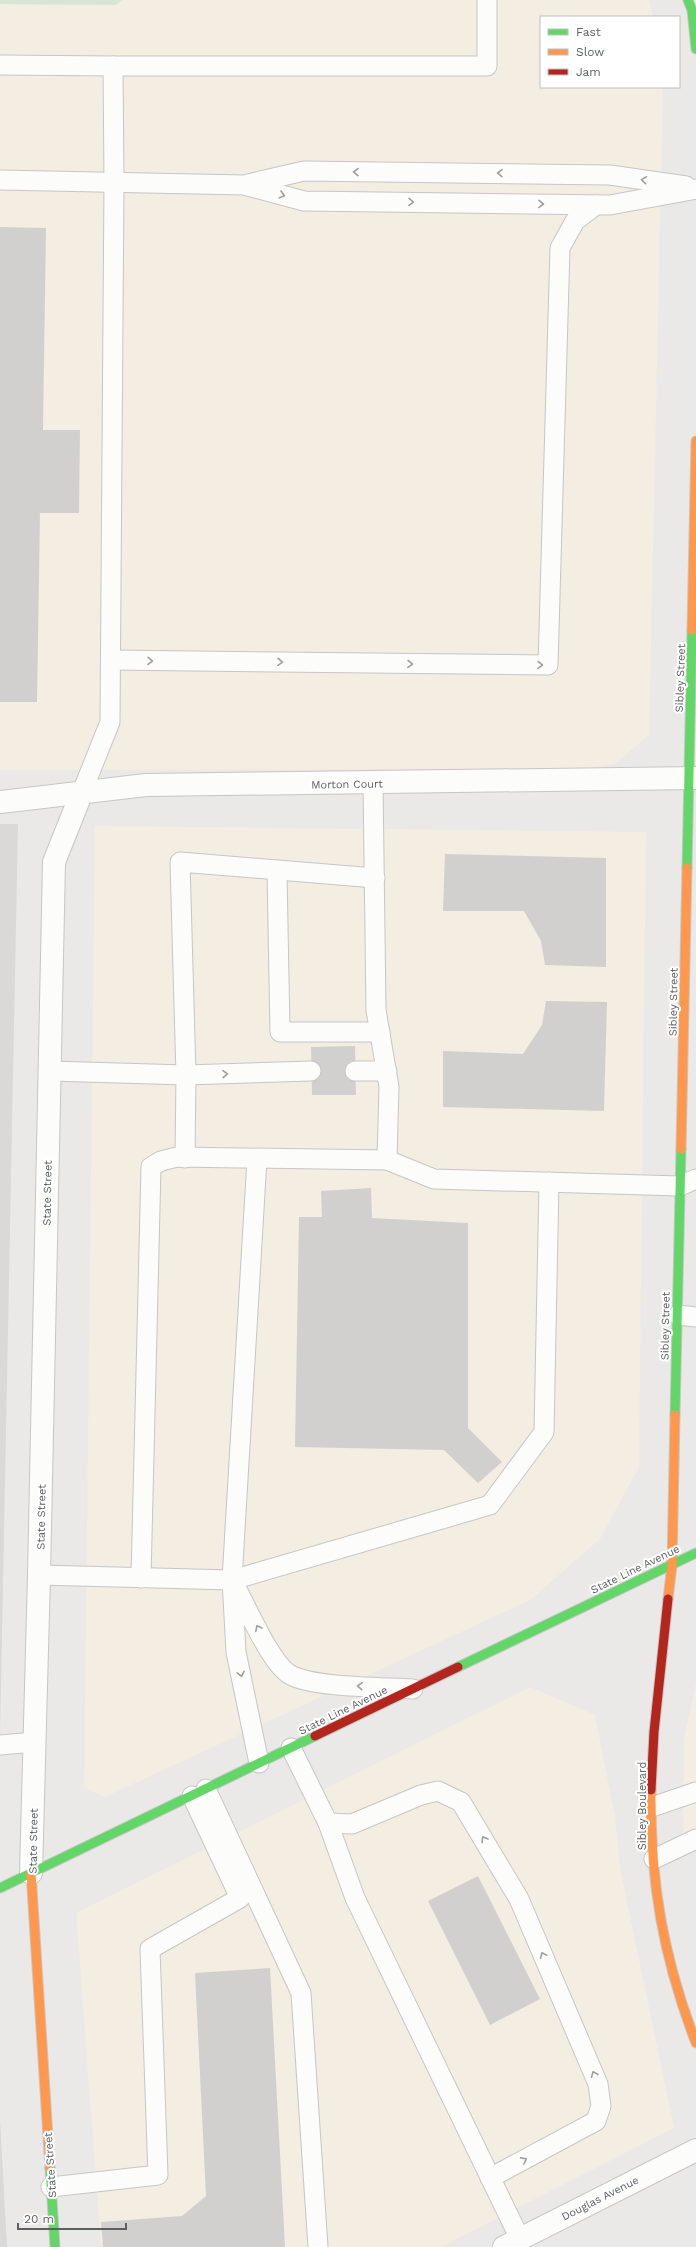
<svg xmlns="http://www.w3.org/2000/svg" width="696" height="2247" font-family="'Work Sans',sans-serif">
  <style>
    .commercial { fill: #f3ede2 }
    .industrial { fill: #dbd9d7 }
    .green { fill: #d8e5d4 }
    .building { fill: #d2d0cf }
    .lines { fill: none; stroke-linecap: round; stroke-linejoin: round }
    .lane-casing { stroke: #c6c6c6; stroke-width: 21 }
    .street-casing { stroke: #c6c6c6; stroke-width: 24 }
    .fast-casing { stroke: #c5c6c6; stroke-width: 11 }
    .slow-casing { stroke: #c5c6c6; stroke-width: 11 }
    .jam-casing { stroke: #c5c6c6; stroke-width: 11 }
    .lane { stroke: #fcfcfb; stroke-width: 19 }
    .street { stroke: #fcfcfb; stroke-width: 22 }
    .fast { stroke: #63d668; stroke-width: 9 }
    .slow { stroke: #ff974d; stroke-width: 9 }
    .jam { stroke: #b3261e; stroke-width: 9 }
    .oneway { stroke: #9d9ea0 }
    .labels { text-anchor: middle; stroke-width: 4; stroke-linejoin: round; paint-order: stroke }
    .street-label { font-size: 11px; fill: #5d6063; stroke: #fff }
  </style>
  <rect width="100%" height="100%" fill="#ebe9e7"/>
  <g class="commercial">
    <polygon points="123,0 649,0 653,17 541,17 541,87 663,87 649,735 616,763 592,769 0,770 0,4 115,5"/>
    <polygon points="95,826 646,832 639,1467 600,1539 530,1600 105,1797 84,1787"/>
    <polygon points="696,1683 696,1839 683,1845 684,1739"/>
    <polygon points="530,1687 595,1715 615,1817 621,1873 674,2128 441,2247 101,2247 76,1913"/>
  </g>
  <g class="industrial">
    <polygon points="0,824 18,824 0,1738"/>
    <polygon points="0,2119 7,2247 0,2247"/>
  </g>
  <polygon class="green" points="0,0 123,0 115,5 0,4"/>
  <g class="building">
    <polygon points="0,227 46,228 43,430 80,430 79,513 40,513 37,702 0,702"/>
    <polygon points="445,854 606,858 606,967 545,965 541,941 524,911 443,911"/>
    <polygon points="546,1001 607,1002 604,1111 443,1107 443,1051 523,1054 542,1025"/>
    <polygon points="355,1046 356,1095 312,1095 311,1047"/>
    <polygon points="371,1188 372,1218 468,1223 468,1428 502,1462 478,1483 444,1450 295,1447 299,1217 322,1217 321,1191"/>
    <polygon points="478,1876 540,1999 490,2025 428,1901"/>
    <polygon points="270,1968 285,2247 103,2247 101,2222 182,2216 206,2196 195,1973"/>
  </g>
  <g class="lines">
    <defs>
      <g id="lane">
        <polyline points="0,65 113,66 114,182 110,722 82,792"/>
        <polyline points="113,66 487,66 487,0"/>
        <polyline points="0,180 244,185 304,201 610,205 696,189"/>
        <polyline points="248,184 304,171 610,175 686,186"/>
        <polyline points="111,660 548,665 560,248 575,221 596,205"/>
        <polyline points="373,783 376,1010 389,1087 387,1160"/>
        <polyline points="277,872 280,1032 380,1032"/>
        <polyline points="50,1071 186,1075 185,1158"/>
        <polyline points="311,1071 186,1075 180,862 375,878"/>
        <polyline points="355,1071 387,1071"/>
        <polyline points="257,1159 232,1580 236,1652 259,1763"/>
        <polyline points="678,1315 696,1317"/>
        <polyline points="39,1575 232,1580 490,1505 544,1432 549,1182"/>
        <polyline points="141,1578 151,1167 161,1161 177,1157 387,1160 434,1179 680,1186 696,1179"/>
        <path d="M235,1586C247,1607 270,1662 289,1674C311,1688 385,1687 413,1689"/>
        <polyline points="0,1745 35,1742"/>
        <polyline points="291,1748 328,1823 355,1898 520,2239"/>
        <polyline points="206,1789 301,1993 318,2247"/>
        <polyline points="652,1807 696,1792"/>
        <polyline points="328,1823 352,1824 421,1795 438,1791 461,1802 519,1899 598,2084 601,2106 596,2121 490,2178"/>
        <polyline points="654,1859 696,1839"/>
        <polyline points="51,2187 158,2175 150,1949 240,1898 192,1796"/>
      </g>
      <g id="street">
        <polyline points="0,802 146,785 696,778"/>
        <polyline points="31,1873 39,1575 54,862 82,792"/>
        <polyline points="504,2247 696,2150"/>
      </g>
      <g id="fast">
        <polyline points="688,0 692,10 696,49"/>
        <polyline points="687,868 692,630"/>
        <polyline points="675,1415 681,1149"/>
        <polyline points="458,1667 696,1553"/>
        <polyline points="0,1888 315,1736"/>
        <polyline points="50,2168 55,2247"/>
      </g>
      <g id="slow">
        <polyline points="692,630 696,441"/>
        <polyline points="681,1149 687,868"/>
        <polyline points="668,1599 672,1565 675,1415"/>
        <path d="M651,1790C650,1882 663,1957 696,2043"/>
        <polyline points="31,1873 50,2168"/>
      </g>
      <g id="jam">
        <polyline points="315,1736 458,1667"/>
        <polyline points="651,1790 654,1732 668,1599"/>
      </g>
    </defs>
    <use href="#lane" class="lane-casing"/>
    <use href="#street" class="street-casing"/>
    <use href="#fast" class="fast-casing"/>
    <use href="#slow" class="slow-casing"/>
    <use href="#jam" class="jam-casing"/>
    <use href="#lane" class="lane"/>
    <use href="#street" class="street"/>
    <use href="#fast" class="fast"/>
    <use href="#slow" class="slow"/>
    <use href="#jam" class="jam"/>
  </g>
  <defs><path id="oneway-chevron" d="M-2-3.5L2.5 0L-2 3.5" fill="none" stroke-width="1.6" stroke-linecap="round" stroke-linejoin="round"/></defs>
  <g class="oneway">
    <use href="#oneway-chevron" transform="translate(356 172) rotate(-179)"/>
    <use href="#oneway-chevron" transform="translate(500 173) rotate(-179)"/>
    <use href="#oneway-chevron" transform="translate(644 180) rotate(-172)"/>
    <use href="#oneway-chevron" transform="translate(282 195) rotate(15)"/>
    <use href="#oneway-chevron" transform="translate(411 202) rotate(1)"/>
    <use href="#oneway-chevron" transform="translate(541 204) rotate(1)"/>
    <use href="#oneway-chevron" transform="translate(150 661) rotate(1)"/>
    <use href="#oneway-chevron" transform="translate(280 662) rotate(1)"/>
    <use href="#oneway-chevron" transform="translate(410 664) rotate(1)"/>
    <use href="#oneway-chevron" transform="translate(540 665) rotate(1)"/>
    <use href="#oneway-chevron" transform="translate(225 1074) rotate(-2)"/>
    <use href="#oneway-chevron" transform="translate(258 1628) rotate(-118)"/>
    <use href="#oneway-chevron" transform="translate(241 1674) rotate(78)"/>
    <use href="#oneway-chevron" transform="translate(360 1686) rotate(-176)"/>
    <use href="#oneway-chevron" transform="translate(484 1839) rotate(-121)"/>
    <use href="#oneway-chevron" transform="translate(543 1955) rotate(-114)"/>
    <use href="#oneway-chevron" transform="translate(594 2074) rotate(-112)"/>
    <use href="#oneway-chevron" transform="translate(524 2160) rotate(-28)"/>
  </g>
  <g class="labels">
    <g class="street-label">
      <text transform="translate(680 678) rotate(-88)" y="4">Sibley Street</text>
      <text transform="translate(347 784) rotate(-1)" y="4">Morton Court</text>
      <text transform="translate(673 1002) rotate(-89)" y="4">Sibley Street</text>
      <text transform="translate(47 1193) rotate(-89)" y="4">State Street</text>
      <text transform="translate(665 1326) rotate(-89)" y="4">Sibley Street</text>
      <text transform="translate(41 1517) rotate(-89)" y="4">State Street</text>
      <text transform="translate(635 1569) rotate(-26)" y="4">State Line Avenue</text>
      <text transform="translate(343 1710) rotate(-26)" y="4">State Line Avenue</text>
      <text transform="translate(642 1806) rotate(-90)" y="4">Sibley Boulevard</text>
      <text transform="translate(33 1841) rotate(-89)" y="4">State Street</text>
      <text transform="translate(50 2165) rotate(-94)" y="4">State Street</text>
      <text transform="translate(600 2198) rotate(-27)" y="4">Douglas Avenue</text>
    </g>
  </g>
  <rect x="540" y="16" width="140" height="72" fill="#ffffff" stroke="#bebfc1"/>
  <rect x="548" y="29" width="20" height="6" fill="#63d668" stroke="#bebfc1"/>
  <text x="576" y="36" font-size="12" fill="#5d6063">Fast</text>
  <rect x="548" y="49" width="20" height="6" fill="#ff974d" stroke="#bebfc1"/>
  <text x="576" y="56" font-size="12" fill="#5d6063">Slow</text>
  <rect x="548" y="69" width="20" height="6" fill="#b3261e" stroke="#bebfc1"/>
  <text x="576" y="76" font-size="12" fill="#5d6063">Jam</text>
  <path d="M18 2223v6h108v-6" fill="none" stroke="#5d6063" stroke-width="2"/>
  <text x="24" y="2223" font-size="12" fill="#5d6063" stroke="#ffffff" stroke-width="3" paint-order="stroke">20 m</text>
</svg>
